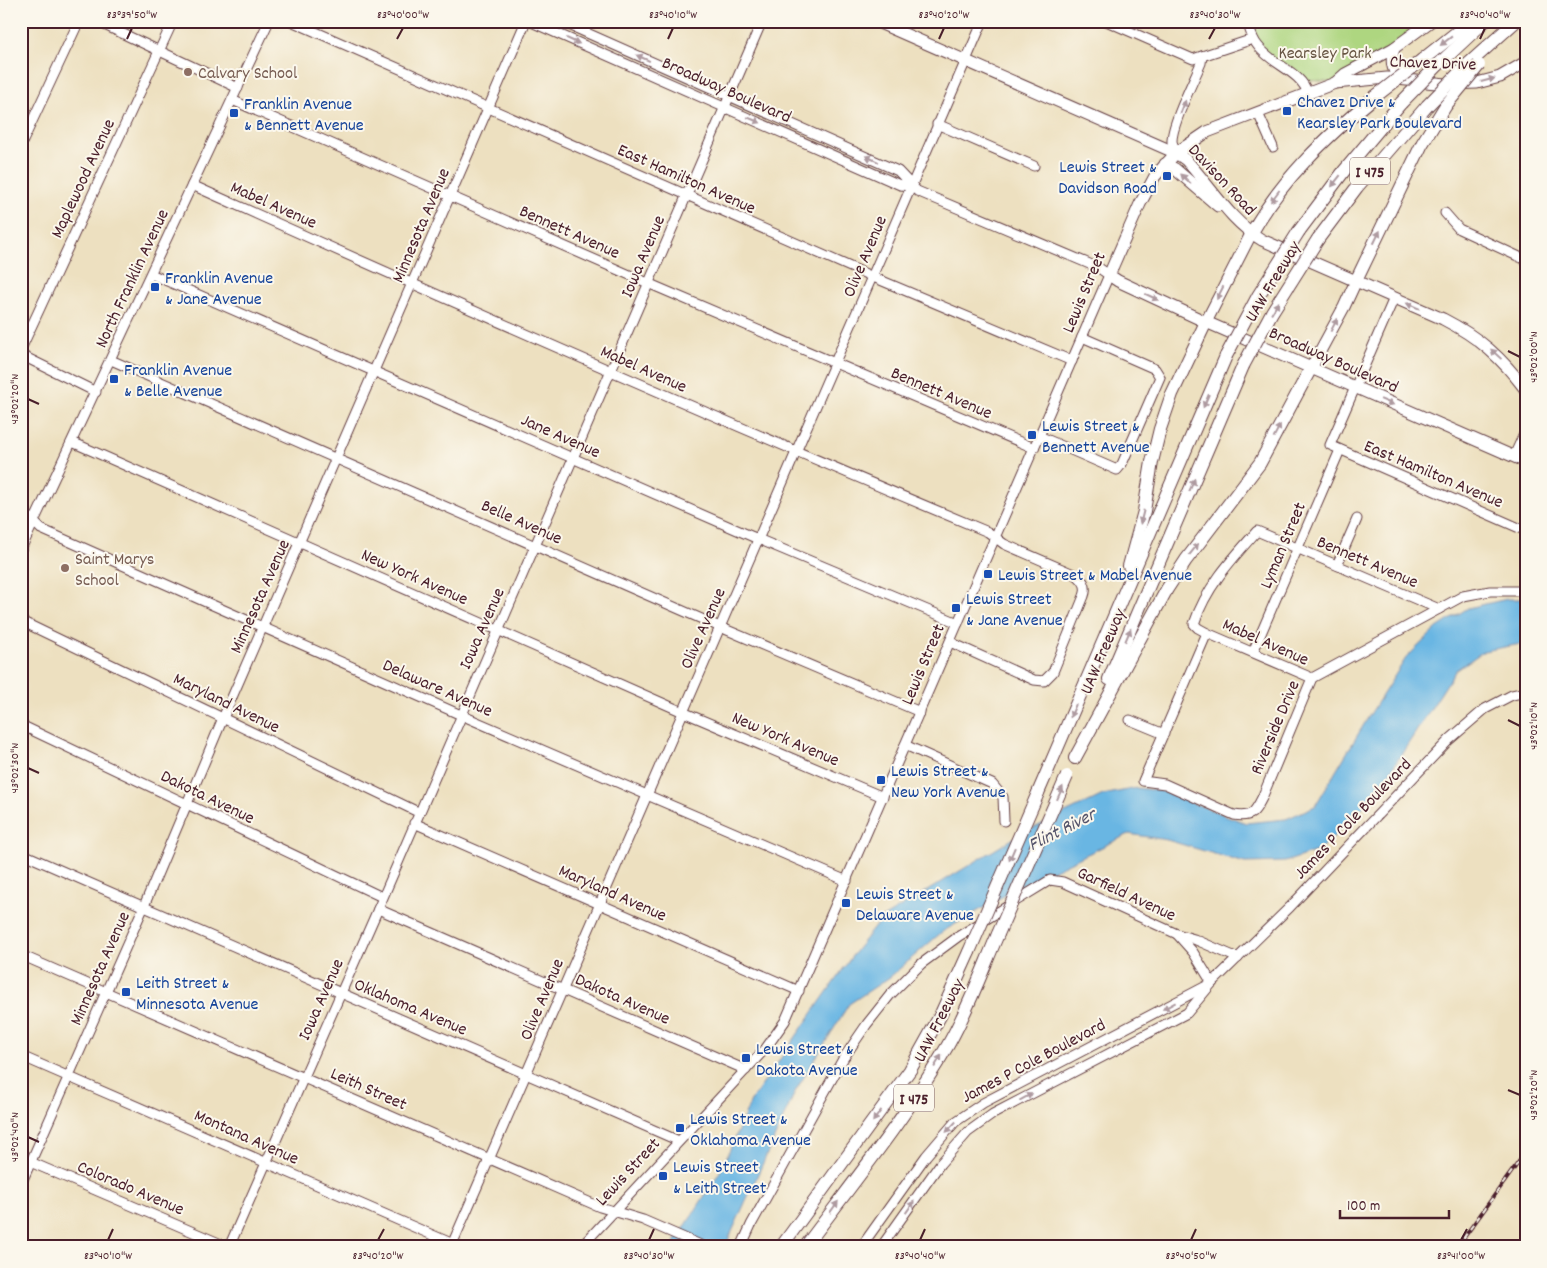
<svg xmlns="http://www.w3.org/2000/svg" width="1547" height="1268" font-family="Dekko,sans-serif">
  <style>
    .green { fill: #aed680; stroke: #7c7a56 }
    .water { fill: #69b6e3; stroke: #5a6a87 }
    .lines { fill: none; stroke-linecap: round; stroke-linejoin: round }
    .minor-casing { stroke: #623c41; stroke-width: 11 }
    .major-casing { stroke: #623c41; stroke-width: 13 }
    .highway-casing { stroke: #623c41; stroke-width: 14 }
    .minor { stroke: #fff; stroke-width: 9 }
    .major { stroke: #fff; stroke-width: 11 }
    .highway { stroke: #fff; stroke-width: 12 }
    .rail-casing { stroke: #4a1f2b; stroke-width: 4 }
    .rail { stroke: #fbf7ec; stroke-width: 2; stroke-dasharray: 5.5; stroke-linecap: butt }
    .highway-bridge-casing { stroke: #623c41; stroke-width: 14; stroke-linecap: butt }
    .highway-bridge { stroke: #fff; stroke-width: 12 }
    .oneway { fill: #ae9aa0 }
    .ticks { fill: none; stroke: #4a1f2b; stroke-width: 2 }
    .education-dot { fill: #8d6e63; stroke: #fbf7ec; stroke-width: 2 }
    .transit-dot { fill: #1a4fb4; stroke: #fbf7ec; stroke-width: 2 }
    .labels { text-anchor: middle; stroke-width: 4; stroke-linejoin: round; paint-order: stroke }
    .shield { fill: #fbf7ec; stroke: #7f6065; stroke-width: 1 }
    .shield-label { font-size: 16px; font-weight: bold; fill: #4a1f2b }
    .park-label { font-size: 18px; fill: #685644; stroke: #fbf7ec }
    .street-label { font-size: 18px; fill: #4a1f2b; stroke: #fbf7ec }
    .education-label { font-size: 18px; fill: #785e54; stroke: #fbf7ec; text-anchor: start }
    .transit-label { font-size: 18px; fill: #164399; stroke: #fbf7ec; text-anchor: start }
    .water-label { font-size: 19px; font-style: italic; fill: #55546b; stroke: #fbf7ec }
    .neatline { fill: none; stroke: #4a1f2b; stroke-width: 2 }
    .ticks-label { font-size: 12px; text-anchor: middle; fill: #4a1f2b }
  </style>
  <rect width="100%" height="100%" fill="#fbf7ec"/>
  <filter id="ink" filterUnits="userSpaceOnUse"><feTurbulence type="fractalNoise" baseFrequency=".02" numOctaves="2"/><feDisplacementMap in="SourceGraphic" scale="10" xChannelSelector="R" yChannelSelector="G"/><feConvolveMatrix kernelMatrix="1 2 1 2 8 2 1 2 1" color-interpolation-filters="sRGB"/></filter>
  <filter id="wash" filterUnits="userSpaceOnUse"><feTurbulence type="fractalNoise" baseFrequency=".0096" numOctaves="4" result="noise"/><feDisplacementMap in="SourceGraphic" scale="20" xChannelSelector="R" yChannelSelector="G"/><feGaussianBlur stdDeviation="1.12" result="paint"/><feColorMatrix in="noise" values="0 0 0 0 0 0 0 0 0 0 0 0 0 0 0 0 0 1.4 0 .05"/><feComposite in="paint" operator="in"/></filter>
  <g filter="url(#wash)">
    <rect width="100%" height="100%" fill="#ede0c0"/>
    <polygon class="green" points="1247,21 1430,21 1335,83 1301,79 1268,57"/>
    <polygon class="water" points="1507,599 1526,599 1526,643 1484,651 1456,670 1375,795 1320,850 1285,862 1245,863 1167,840 1129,834 1019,887 942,932 890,977 849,1004 796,1090 725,1247 672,1247 721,1170 751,1101 857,949 881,919 1019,835 1103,795 1137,788 1161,791 1246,823 1286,819 1315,806 1369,716 1406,658 1437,628 1468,608"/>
  </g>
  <g filter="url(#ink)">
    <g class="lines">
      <defs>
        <g id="minor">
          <polyline points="96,21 238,88"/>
          <polyline points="291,21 873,277 1072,361"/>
          <polyline points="529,21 900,185 911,186"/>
          <polyline points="560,21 898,171 917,191 1099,268 1109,275 785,1021 766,1048 581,1247"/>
          <polyline points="1106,21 1193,59 1253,39"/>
          <path d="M1247,21C1250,30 1252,39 1258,46C1272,65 1301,71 1308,94"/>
          <polyline points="232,100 657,287 1034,448"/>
          <polyline points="1258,113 1273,147"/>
          <polyline points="937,124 1034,166"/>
          <polyline points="21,145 79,21"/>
          <path d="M1176,153C1175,149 1173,145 1172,142C1171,125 1194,80 1201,63L1202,56"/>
          <path d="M192,185C456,304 721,421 988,532L1004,544L1078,576C1085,582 1087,588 1084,596L1053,672L1044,681L1034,680L950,642"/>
          <polyline points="1445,213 1459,229 1526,260"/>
          <polyline points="151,274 751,536 958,623"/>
          <polyline points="1394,298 1330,445 1526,531"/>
          <polyline points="21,349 173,21"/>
          <polyline points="21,355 96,392"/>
          <polyline points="111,360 720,627 920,712"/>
          <polyline points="1039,436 1117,470 1122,464 1160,377 1155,369 1082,337"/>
          <polyline points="72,442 683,712 883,797"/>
          <polyline points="1514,456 1526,430"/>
          <polyline points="21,513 28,516 41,529 461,715 847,881"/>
          <polyline points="21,549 269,21"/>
          <polyline points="1337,565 1357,519"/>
          <polyline points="21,621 418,812"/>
          <path d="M1207,633L1143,781L1165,784L1234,815C1252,818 1255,812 1262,798L1312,678L1463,596L1490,591H1526"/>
          <polyline points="1253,652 1340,450"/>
          <path d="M1312,678L1207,633L1198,628L1194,624C1206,587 1232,559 1257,531L1439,609"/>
          <polyline points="1130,720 1164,734"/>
          <polyline points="21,725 382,897"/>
          <polyline points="905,745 992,784 1003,797 1004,821"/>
          <polyline points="414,823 799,991"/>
          <polyline points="21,853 679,1141"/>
          <polyline points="378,909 746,1070"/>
          <polyline points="1177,934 1194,939 1238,958"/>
          <polyline points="21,955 600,1207 643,1220 705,1247"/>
          <polyline points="21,1056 460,1247"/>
          <polyline points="21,1158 228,1247"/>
          <polyline points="21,1184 144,906 223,718 526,21"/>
          <polyline points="229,1247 378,909 762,21"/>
          <polyline points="451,1247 983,21"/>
          <polyline points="741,1247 751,1225 843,1059 867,1024 890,995 921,964 959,936 1050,880 1063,882 1177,934 1193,952 1212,983"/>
          <polyline points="861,1247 926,1156 955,1122 983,1103 1208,985"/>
          <polyline points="881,1247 940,1164 968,1132 993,1114 1187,1013 1212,983 1290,907 1449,740 1485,709 1512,695 1526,692"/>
        </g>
        <g id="major">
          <path d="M875,21L1176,153L1186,160C1211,187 1230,221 1262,240L1443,319C1480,338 1501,357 1526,390"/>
          <path d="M1394,48C1391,60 1391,69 1400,79"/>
          <polyline points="1526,62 1500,77 1477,83 1446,84 1387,78 1335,83 1207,132 1176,153 1155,176 1140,204 1109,275 1118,281 1206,322 1526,462"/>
          <polyline points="1335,83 1345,74 1394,48 1431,21"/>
          <polyline points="1165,164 1175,169 1218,206"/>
          <polyline points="1206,322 1251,234"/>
          <polyline points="1311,368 1344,307 1356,281"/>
        </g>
        <g id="highway">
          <polyline points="1422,60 1471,21"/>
          <polyline points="1439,64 1485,21"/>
          <polyline points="1465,67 1516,21"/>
          <polyline points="1299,231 1344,171 1401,103"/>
          <path d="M1251,234C1281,180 1325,138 1372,99"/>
          <polyline points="1318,239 1357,187 1427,106"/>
          <polyline points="1356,281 1422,144 1446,105"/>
          <polyline points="1129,566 1144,511 1152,462 1160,429 1172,394 1206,322"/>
          <polyline points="1109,679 1243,366"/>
          <polyline points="1075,758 1167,589 1186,560 1260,463 1311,368"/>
          <polyline points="1038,793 1226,356"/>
          <polyline points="781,1247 910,1070 940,1016 969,952"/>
          <path d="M805,1247C854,1181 907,1116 948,1045C968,1010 982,971 998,934"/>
        </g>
      </defs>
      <use href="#minor" class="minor-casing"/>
      <use href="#major" class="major-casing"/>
      <use href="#highway" class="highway-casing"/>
      <use href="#minor" class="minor"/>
      <use href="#major" class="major"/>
      <use href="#highway" class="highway"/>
      <defs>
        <polyline id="rail" points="1457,1247 1526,1152"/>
      </defs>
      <use href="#rail" class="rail-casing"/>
      <use href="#rail" class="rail"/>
      <defs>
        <g id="highway-bridge">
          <polyline points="1372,99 1422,60"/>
          <polyline points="1401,103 1439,64"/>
          <polyline points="1446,105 1479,65"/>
          <polyline points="1427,106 1465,67"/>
          <polyline points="1226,356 1258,296 1299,231"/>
          <polyline points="1243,366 1272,312 1318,239"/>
          <polyline points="998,934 1067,776"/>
          <polyline points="969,952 1038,793"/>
        </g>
      </defs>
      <use href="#highway-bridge" class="highway-bridge-casing"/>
      <use href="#highway-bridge" class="highway-bridge"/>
    </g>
    <defs><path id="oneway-solid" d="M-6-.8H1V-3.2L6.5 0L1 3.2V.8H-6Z" transform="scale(1.25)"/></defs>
    <g class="oneway">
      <use href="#oneway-solid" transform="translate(573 41) rotate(24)"/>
      <use href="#oneway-solid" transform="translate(1446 41) rotate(142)"/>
      <use href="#oneway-solid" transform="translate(643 58) rotate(-156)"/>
      <use href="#oneway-solid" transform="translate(1488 80) rotate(-15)"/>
      <use href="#oneway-solid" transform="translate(1183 107) rotate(-69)"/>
      <use href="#oneway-solid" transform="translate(754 120) rotate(23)"/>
      <use href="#oneway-solid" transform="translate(872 159) rotate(-155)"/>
      <use href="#oneway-solid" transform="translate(1186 179) rotate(-137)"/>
      <use href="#oneway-solid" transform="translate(1336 181) rotate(128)"/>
      <use href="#oneway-solid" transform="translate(1275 196) rotate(127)"/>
      <use href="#oneway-solid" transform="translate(1377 237) rotate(-64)"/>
      <use href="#oneway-solid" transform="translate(1220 293) rotate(117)"/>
      <use href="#oneway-solid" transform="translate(1152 297) rotate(25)"/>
      <use href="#oneway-solid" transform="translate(1413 306) rotate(-157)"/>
      <use href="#oneway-solid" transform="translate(1275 308) rotate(-59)"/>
      <use href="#oneway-solid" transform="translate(1334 325) rotate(-62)"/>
      <use href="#oneway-solid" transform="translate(1496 354) rotate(-137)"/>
      <use href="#oneway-solid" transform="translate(1206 401) rotate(113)"/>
      <use href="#oneway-solid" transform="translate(1387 402) rotate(23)"/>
      <use href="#oneway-solid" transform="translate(1277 431) rotate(-62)"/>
      <use href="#oneway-solid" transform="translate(1192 485) rotate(-67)"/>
      <use href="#oneway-solid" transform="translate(1142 517) rotate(104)"/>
      <use href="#oneway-solid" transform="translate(1194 549) rotate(-52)"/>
      <use href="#oneway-solid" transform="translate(1128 635) rotate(-67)"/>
      <use href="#oneway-solid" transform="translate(1073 711) rotate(113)"/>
      <use href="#oneway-solid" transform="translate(1060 793) rotate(-66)"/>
      <use href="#oneway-solid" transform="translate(1012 854) rotate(113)"/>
      <use href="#oneway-solid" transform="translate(1169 1006) rotate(152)"/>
      <use href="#oneway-solid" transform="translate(938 1061) rotate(-59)"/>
      <use href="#oneway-solid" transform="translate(1026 1097) rotate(-28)"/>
      <use href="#oneway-solid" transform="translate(877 1116) rotate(126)"/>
      <use href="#oneway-solid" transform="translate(951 1127) rotate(133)"/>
      <use href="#oneway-solid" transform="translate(834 1207) rotate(-54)"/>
      <use href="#oneway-solid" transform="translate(910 1207) rotate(-55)"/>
    </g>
  </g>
  <path class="ticks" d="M127,39L132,28M397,39L403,28M668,39L673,28M939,39L944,28M1209,39L1215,28M1480,39L1485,28M1508,351L1520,357M28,399L39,404M1508,720L1520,726M28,768L39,773M1508,1090L1520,1095M28,1137L39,1142M108,1240L113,1229M378,1240L384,1229M649,1240L654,1229M920,1240L925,1229M1191,1240L1196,1229M1461,1240L1467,1229"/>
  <g class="education-dot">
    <circle cx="188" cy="72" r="5"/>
    <circle cx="65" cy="568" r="5"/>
  </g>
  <g class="transit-dot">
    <rect x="1282" y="106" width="10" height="10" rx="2.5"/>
    <rect x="229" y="108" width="10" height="10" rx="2.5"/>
    <rect x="1162" y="171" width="10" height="10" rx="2.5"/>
    <rect x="150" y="282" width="10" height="10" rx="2.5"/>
    <rect x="109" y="374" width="10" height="10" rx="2.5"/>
    <rect x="1027" y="430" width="10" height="10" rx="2.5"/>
    <rect x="983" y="569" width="10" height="10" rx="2.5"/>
    <rect x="951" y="603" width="10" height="10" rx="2.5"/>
    <rect x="876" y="775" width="10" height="10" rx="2.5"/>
    <rect x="841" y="898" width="10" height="10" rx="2.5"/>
    <rect x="121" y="987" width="10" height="10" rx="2.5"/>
    <rect x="741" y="1053" width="10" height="10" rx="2.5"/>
    <rect x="675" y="1123" width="10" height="10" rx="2.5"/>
    <rect x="658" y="1171" width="10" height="10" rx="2.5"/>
  </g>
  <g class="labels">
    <g class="shield">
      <rect x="1350" y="157.5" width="40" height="27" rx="4"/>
      <rect x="894" y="1084.5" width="40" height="27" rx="4"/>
    </g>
    <g class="shield-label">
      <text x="1370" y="177">I 475</text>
      <text x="914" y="1104">I 475</text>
    </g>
    <g class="park-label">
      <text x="1325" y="58">Kearsley Park</text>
    </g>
    <g class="street-label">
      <text transform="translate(1433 62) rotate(2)" y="6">Chavez Drive</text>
      <text transform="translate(727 89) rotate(24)" y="6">Broadway Boulevard</text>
      <text transform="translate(82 178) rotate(-65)" y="6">Maplewood Avenue</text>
      <text transform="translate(687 178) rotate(24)" y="6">East Hamilton Avenue</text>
      <text transform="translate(1223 179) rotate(47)" y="6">Davison Road</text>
      <text transform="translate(274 204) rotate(24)" y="6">Mabel Avenue</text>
      <text transform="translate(420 225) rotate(-67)" y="6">Minnesota Avenue</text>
      <text transform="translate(570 231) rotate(24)" y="6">Bennett Avenue</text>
      <text transform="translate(642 256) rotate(-67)" y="6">Iowa Avenue</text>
      <text transform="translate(864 256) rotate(-67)" y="6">Olive Avenue</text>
      <text transform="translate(131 278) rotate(-65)" y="6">North Franklin Avenue</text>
      <text transform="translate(1272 281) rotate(-59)" y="6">UAW Freeway</text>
      <text transform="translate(1083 292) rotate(-67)" y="6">Lewis Street</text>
      <text transform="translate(1334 359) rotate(24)" y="6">Broadway Boulevard</text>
      <text transform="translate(644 368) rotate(24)" y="6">Mabel Avenue</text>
      <text transform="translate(942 392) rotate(23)" y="6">Bennett Avenue</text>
      <text transform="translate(561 435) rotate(24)" y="6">Jane Avenue</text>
      <text transform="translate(1434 473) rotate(23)" y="6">East Hamilton Avenue</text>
      <text transform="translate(522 521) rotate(24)" y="6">Belle Avenue</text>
      <text transform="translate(1282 545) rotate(-67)" y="6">Lyman Street</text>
      <text transform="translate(1368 561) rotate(23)" y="6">Bennett Avenue</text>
      <text transform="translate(415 576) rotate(24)" y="6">New York Avenue</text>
      <text transform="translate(259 596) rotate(-66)" y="6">Minnesota Avenue</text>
      <text transform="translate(481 628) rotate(-66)" y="6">Iowa Avenue</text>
      <text transform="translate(702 628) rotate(-66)" y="6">Olive Avenue</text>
      <text transform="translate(1266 641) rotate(24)" y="6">Mabel Avenue</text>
      <text transform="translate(1102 651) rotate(-67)" y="6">UAW Freeway</text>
      <text transform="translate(922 664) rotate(-67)" y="6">Lewis Street</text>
      <text transform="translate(438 687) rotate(24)" y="6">Delaware Avenue</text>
      <text transform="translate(227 702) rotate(26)" y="6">Maryland Avenue</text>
      <text transform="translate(1274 727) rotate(-67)" y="6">Riverside Drive</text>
      <text transform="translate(786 738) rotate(23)" y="6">New York Avenue</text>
      <text transform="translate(208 796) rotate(26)" y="6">Dakota Avenue</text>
      <text transform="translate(1352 818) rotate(-46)" y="6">James P Cole Boulevard</text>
      <text transform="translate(613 892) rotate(24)" y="6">Maryland Avenue</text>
      <text transform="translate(1127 893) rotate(25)" y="6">Garfield Avenue</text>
      <text transform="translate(99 968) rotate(-66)" y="6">Minnesota Avenue</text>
      <text transform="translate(623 998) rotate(24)" y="6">Dakota Avenue</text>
      <text transform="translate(320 999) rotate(-66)" y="6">Iowa Avenue</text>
      <text transform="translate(541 999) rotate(-67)" y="6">Olive Avenue</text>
      <text transform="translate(411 1006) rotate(23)" y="6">Oklahoma Avenue</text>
      <text transform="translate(938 1020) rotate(-63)" y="6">UAW Freeway</text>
      <text transform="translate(1033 1060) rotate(-28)" y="6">James P Cole Boulevard</text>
      <text transform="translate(369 1088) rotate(24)" y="6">Leith Street</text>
      <text transform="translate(247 1136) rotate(24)" y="6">Montana Avenue</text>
      <text transform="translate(627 1171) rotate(-47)" y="6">Lewis Street</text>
      <text transform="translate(131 1187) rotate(23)" y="6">Colorado Avenue</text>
    </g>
    <g class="education-label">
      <text x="198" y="78">Calvary School</text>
      <text x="75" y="564">Saint Marys<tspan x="75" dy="21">School</tspan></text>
    </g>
    <g class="transit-label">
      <text x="1297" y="107">Chavez Drive &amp;<tspan x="1297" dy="21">Kearsley Park Boulevard</tspan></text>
      <text x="244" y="109">Franklin Avenue<tspan x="244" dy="21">&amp; Bennett Avenue</tspan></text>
      <text x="1157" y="172" text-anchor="end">Lewis Street &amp;<tspan x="1157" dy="21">Davidson Road</tspan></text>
      <text x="165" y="283">Franklin Avenue<tspan x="165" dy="21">&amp; Jane Avenue</tspan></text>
      <text x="124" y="375">Franklin Avenue<tspan x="124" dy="21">&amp; Belle Avenue</tspan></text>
      <text x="1042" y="431">Lewis Street &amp;<tspan x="1042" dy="21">Bennett Avenue</tspan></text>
      <text x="998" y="580">Lewis Street &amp; Mabel Avenue</text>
      <text x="966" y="604">Lewis Street<tspan x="966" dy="21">&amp; Jane Avenue</tspan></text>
      <text x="891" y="776">Lewis Street &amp;<tspan x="891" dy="21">New York Avenue</tspan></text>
      <text x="856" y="899">Lewis Street &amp;<tspan x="856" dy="21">Delaware Avenue</tspan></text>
      <text x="136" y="988">Leith Street &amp;<tspan x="136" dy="21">Minnesota Avenue</tspan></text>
      <text x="756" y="1054">Lewis Street &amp;<tspan x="756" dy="21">Dakota Avenue</tspan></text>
      <text x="690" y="1124">Lewis Street &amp;<tspan x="690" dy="21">Oklahoma Avenue</tspan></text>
      <text x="673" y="1172">Lewis Street<tspan x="673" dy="21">&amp; Leith Street</tspan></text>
    </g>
    <g class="water-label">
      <text transform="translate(1061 828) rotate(-27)" y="7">Flint River</text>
    </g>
  </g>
  <rect width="1547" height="1268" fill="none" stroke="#fbf7ec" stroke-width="55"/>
  <path d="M1340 1210v8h109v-8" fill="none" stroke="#4a1f2b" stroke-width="2.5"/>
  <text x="1347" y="1210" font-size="15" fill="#4a1f2b" stroke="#fbf7ec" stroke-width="4" paint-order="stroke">100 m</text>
  <rect x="28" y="28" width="1492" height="1212" class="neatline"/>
  <g class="ticks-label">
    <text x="132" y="18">83°39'50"W</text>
    <text x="403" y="18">83°40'00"W</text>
    <text x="673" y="18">83°40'10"W</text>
    <text x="944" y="18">83°40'20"W</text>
    <text x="1215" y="18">83°40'30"W</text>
    <text x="1485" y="18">83°40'40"W</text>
    <text transform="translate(1533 357) rotate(-90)" y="4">43°02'00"N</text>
    <text transform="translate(14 399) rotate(-90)" y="4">43°02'20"N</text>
    <text transform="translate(1533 726) rotate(-90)" y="4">43°02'10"N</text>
    <text transform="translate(14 768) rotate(-90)" y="4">43°02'30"N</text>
    <text transform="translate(1533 1095) rotate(-90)" y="4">43°02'20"N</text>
    <text transform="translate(14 1137) rotate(-90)" y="4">43°02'40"N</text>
    <text x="108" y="1259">83°40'10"W</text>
    <text x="378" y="1259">83°40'20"W</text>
    <text x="649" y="1259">83°40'30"W</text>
    <text x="920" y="1259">83°40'40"W</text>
    <text x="1191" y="1259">83°40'50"W</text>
    <text x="1461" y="1259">83°41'00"W</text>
  </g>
</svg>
